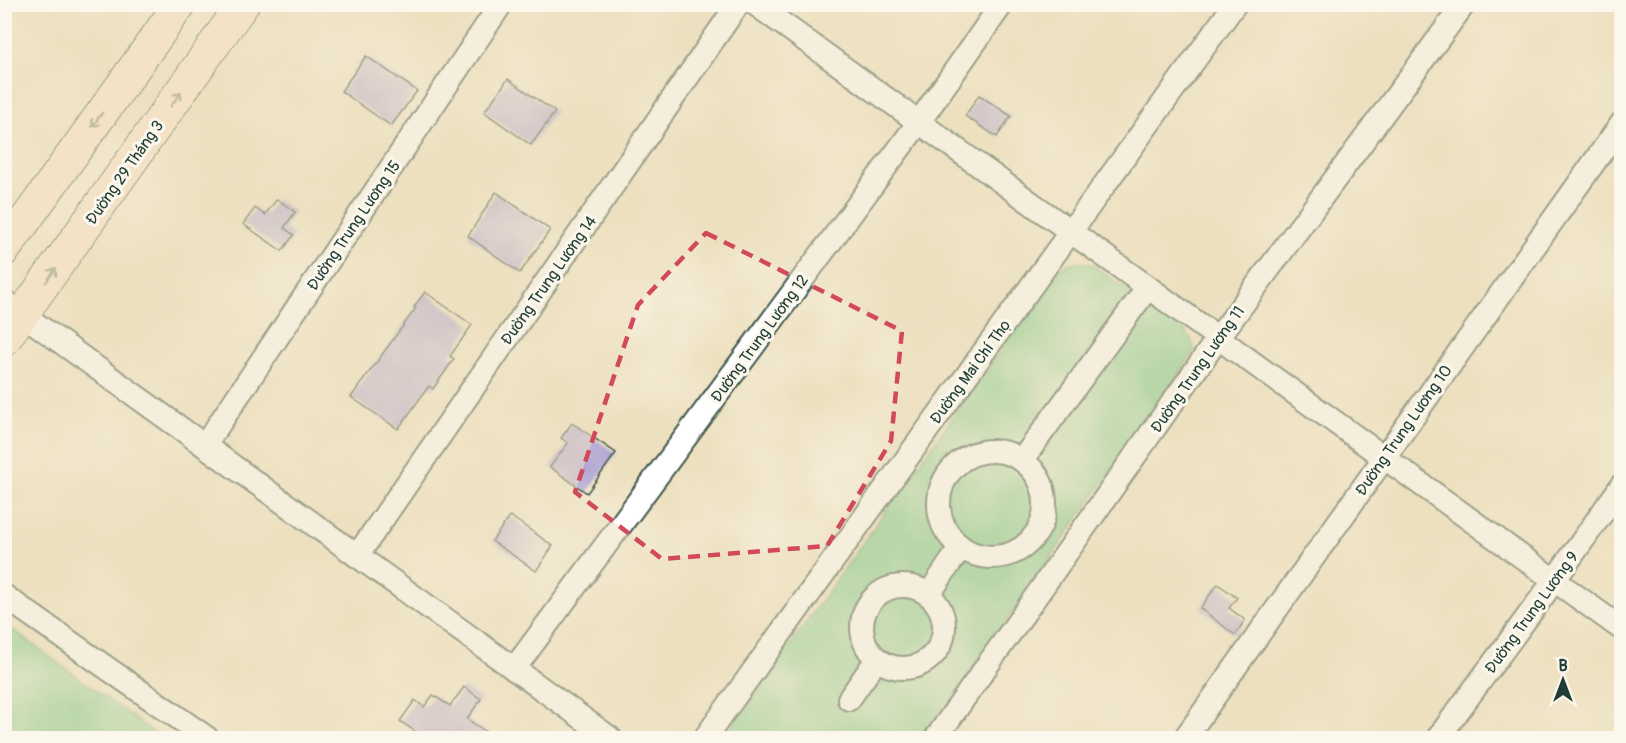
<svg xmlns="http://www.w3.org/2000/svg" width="1626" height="743" font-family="Pangolin,sans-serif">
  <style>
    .green { fill: #79cb8d; stroke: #4c8460; stroke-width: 1.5 }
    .building { fill: #aca0d2 }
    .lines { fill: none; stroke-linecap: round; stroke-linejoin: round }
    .street-casing { stroke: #3e5549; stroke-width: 26 }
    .secondary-casing { stroke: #3e5549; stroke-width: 34 }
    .street { stroke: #fff; stroke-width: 22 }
    .secondary { stroke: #fbe5cf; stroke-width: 32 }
    .oneway { stroke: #8d9182 }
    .marked { fill: none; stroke: #d1495b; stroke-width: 4.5; stroke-dasharray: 12 8; stroke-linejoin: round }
    .labels { text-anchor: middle; stroke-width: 6; stroke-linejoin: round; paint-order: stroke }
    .street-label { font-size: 16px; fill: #1f3d34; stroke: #fbf7ec }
  </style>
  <rect width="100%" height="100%" fill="#fbf7ec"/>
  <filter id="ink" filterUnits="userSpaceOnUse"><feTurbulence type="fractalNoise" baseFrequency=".0167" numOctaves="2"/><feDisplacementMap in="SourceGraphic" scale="12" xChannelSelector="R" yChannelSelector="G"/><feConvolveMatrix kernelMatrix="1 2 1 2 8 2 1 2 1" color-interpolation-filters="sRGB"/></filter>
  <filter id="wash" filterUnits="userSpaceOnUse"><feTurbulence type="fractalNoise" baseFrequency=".008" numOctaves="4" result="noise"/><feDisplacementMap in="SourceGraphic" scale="24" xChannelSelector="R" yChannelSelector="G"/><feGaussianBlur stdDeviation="1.35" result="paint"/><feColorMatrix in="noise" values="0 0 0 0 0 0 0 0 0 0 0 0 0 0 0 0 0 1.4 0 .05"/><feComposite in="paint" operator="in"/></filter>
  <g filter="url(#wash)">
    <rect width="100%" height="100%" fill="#ede0bf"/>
    <g class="green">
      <polygon points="1077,262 1091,264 1185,331 1191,339 1195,351 925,738 723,738 1056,273 1065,265"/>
      <polygon points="5,624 161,738 5,738"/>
    </g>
    <g id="blocks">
      <g class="building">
        <polygon points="366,56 417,91 391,126 341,91"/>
        <polygon points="508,79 555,112 531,145 484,112"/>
        <polygon points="979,95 1011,116 997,137 965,116"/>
        <polygon points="496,192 550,230 520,273 468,236"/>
        <polygon points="277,199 295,212 284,228 294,235 282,251 243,224 255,208 265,215"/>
        <polygon points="425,292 472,325 450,356 454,359 433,389 429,386 398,429 351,397 416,308 414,307"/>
        <polygon points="572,423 616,453 587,493 550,467 568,443 561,438"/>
        <polygon points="510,516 553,546 536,571 492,541"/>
        <polygon points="1218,584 1237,598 1229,608 1245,620 1235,635 1200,608"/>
        <polygon points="464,687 481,699 467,719 495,738 425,738 400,721 415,700 424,707 433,695 450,706"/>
      </g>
    </g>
  </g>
  <g filter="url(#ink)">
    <use href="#blocks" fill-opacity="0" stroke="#3e5549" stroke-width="1.5"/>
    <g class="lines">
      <defs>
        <g id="street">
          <polyline points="755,4 1622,629"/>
          <polyline points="4,301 610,738"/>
          <polyline points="205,445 501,4"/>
          <circle cx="992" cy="504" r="53"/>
          <polyline points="1022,460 1148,287"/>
          <polyline points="357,556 738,4"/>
          <circle cx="903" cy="627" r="41"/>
          <polyline points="929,594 961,547"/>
          <polyline points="4,596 207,738"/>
          <polyline points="514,669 919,122 1002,4"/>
          <polyline points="849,699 877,659"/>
          <polyline points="705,738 1235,4"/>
          <polyline points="936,738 1218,338 1464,4"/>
          <polyline points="1185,738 1622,123"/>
          <polyline points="1438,738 1554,581 1622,485"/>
        </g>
        <g id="secondary">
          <polyline points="4,250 180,4"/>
          <polyline points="4,340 243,4"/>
        </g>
      </defs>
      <use href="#street" class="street-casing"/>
      <use href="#secondary" class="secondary-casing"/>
      <use href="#street" class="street"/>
      <use href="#secondary" class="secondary"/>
    </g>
    <defs><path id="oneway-shaft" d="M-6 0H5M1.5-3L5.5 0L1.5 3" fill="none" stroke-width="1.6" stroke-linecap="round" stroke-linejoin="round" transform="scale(1.5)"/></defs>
    <g class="oneway">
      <use href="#oneway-shaft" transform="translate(176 99) rotate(-55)"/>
      <use href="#oneway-shaft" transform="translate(97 120) rotate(126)"/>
      <use href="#oneway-shaft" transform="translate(51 275) rotate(-55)"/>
    </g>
  </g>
  <path d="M0 0H1626V743H0ZM706,233L902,331L891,441L827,546L662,559L575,492L638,305Z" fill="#ede0bf" fill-opacity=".55" fill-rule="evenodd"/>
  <path class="marked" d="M706,233L902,331L891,441L827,546L662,559L575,492L638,305Z"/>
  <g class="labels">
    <g class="street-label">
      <text transform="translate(124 172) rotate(-55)" y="6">Đường 29 Tháng 3</text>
      <text transform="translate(353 225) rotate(-56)" y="6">Đường Trung Lương 15</text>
      <text transform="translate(548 280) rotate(-55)" y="6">Đường Trung Lương 14</text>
      <text transform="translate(759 338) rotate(-54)" y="6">Đường Trung Lương 12</text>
      <text transform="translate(1197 369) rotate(-55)" y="6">Đường Trung Lương 11</text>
      <text transform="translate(970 371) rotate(-54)" y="6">Đường Mai Chí Thọ</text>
      <text transform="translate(1403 430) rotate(-55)" y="6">Đường Trung Lương 10</text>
      <text transform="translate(1531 612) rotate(-54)" y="6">Đường Trung Lương 9</text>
    </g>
  </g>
  <rect width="1626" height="743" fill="none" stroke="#fbf7ec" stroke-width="24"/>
  <g transform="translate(1563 680)" stroke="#fbf7ec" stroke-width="4.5" paint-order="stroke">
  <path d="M0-4.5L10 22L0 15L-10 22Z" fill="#1f3d34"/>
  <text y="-9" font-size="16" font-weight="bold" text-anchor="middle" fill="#1f3d34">B</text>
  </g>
</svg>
